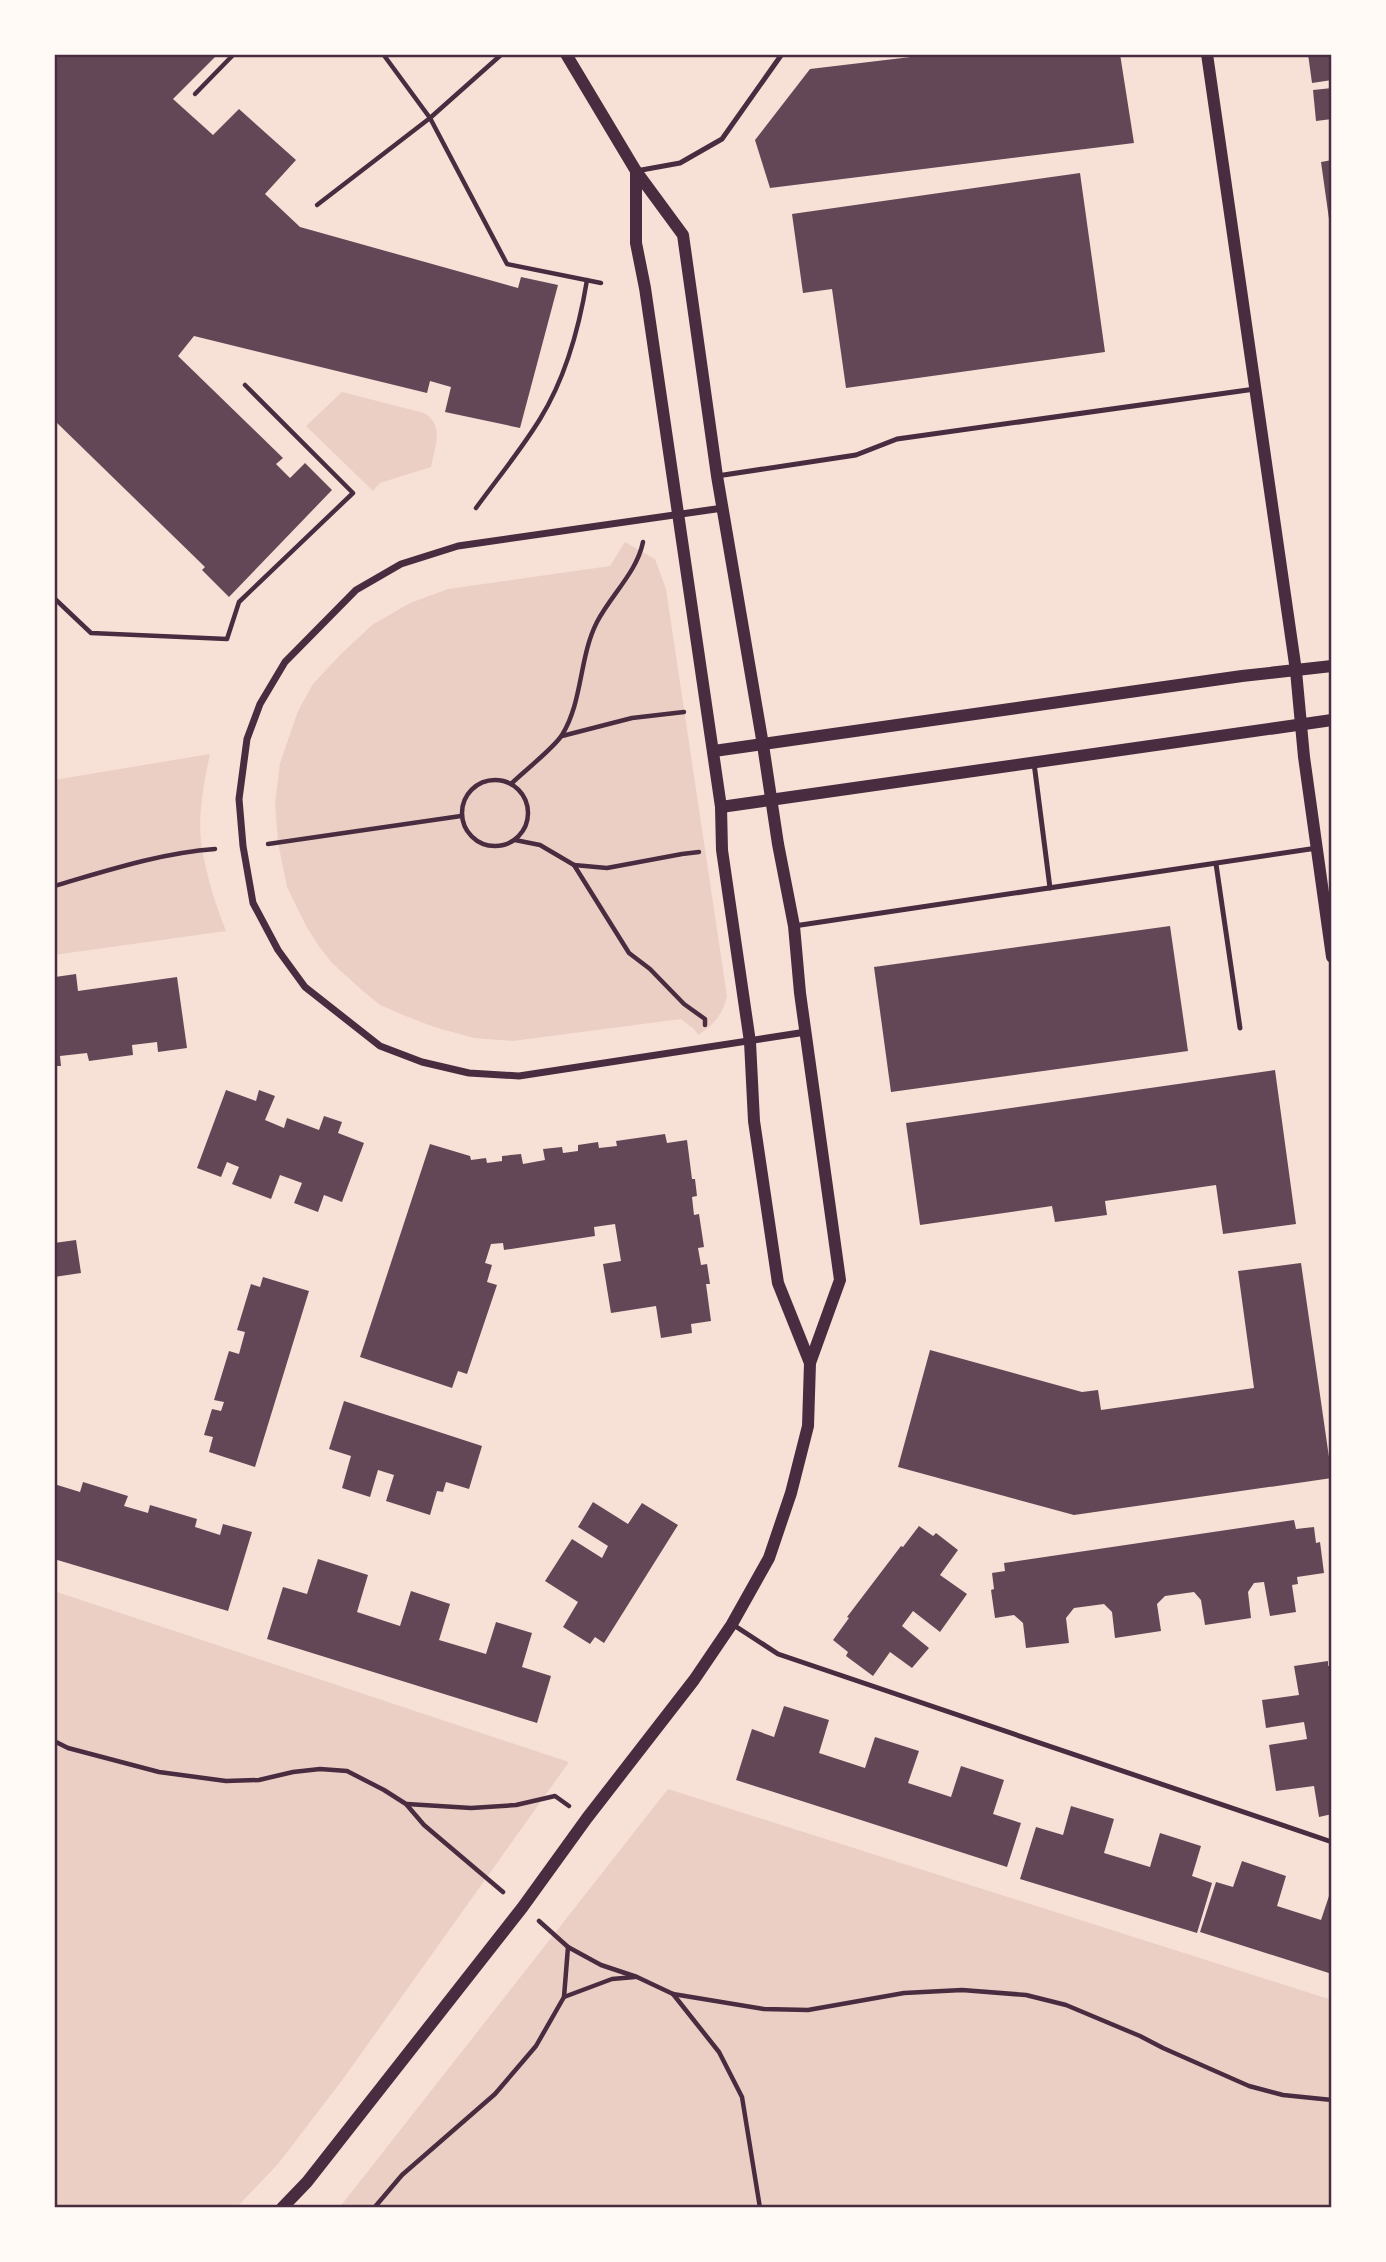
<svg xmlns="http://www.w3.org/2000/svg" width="1386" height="2262" font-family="'Zilla Slab',serif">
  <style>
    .green { fill: #ebcfc5 }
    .building { fill: #644757 }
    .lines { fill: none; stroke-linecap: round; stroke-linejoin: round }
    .path { stroke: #4a2c40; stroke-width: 4.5 }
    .service { stroke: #4a2c40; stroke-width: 5 }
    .minor { stroke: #4a2c40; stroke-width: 7 }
    .tertiary { stroke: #4a2c40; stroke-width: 12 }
    .neatline { fill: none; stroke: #4a2c40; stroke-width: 2.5 }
  </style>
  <rect width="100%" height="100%" fill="#f7e1d7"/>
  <g class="green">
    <path d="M342,392L424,413C445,426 435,446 431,467L380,483L373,491L306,426Z"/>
    <path d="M625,542L655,559L666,589L727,996C723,1014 714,1025 698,1035L694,1029L681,1019L513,1041L474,1038L434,1027L403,1015L380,1005L363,991L332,963L318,945L306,926L287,887L278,843L275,803L280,763L298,711L313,684L340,655L372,625L410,603L448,589L610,566Z"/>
    <path d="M210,754C204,782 198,813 201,841C205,872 215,903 226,931L54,955V780Z"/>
    <polygon points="54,1591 569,1762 343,2079 278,2164 236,2208 54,2208"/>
    <polygon points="668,1789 1332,2000 1332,2208 339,2208"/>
  </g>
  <g class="building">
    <polygon points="54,54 218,54 173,99 213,135 239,109 296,160 265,194 300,227 518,288 521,277 558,285 520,428 445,412 451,387 430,381 427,393 194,336 178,356 283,458 276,464 290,478 305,463 332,490 229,597 202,570 205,567 54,420"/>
    <polygon points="936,54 1120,54 1134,143 770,188 755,140 810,69"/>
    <polygon points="1308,54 1332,54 1332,80 1312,83"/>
    <polygon points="1332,88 1332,119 1316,121 1313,90"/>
    <polygon points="1332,160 1332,218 1329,219 1321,162"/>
    <polygon points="1080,173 1105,352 846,388 832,289 803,293 792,214"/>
    <polygon points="1170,926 1188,1051 891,1092 874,967"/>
    <polygon points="76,974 78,991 177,977 187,1048 158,1052 157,1042 132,1045 133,1055 89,1061 87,1053 60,1056 61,1066 54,1066 55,977"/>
    <polygon points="1275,1070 1296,1224 1223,1234 1216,1185 1105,1201 1107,1215 1055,1222 1052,1206 920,1225 906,1123"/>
    <polygon points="226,1090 256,1101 259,1090 275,1096 265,1120 284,1128 287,1118 319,1130 324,1116 342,1122 338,1133 364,1143 342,1202 324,1195 318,1212 294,1203 302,1183 280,1175 271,1199 232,1184 239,1167 227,1162 221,1177 197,1168"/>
    <polygon points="665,1134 667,1143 687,1140 692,1179 695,1179 697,1196 692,1197 694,1215 699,1214 704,1247 698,1248 701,1265 707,1264 710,1284 706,1284 711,1321 691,1324 692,1333 661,1338 656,1306 611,1313 603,1264 621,1261 615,1224 594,1227 595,1236 504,1250 503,1243 491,1244 485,1263 492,1265 487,1282 497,1285 467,1374 458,1371 452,1388 360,1357 430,1144 470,1156 471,1160 486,1158 487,1163 502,1161 502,1156 521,1154 523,1164 545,1160 543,1149 562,1147 563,1153 578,1151 578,1145 598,1142 599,1148 617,1146 616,1141"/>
    <polygon points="76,1240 81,1273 54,1277 54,1243"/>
    <polygon points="1301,1263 1332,1478 1074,1515 898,1467 930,1350 1082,1392 1098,1390 1101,1410 1254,1388 1238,1271"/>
    <polygon points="263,1277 309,1291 255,1467 209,1452 213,1437 204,1435 212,1409 221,1411 224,1402 214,1400 229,1351 239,1354 245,1332 237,1330 251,1284 260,1287"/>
    <polygon points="344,1401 482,1446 469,1489 446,1482 443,1492 437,1491 430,1515 386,1501 394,1475 378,1470 370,1497 342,1488 351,1456 329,1449"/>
    <polygon points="83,1482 128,1496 124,1506 148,1513 150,1505 197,1519 195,1527 220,1535 223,1524 252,1532 228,1611 54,1559 54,1484 80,1492"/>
    <polygon points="593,1502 628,1524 642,1503 678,1525 604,1643 595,1637 590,1644 563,1627 578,1602 545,1581 572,1539 602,1558 608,1546 578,1527"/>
    <polygon points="1294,1520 1296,1529 1314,1527 1316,1543 1320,1542 1324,1573 1297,1577 1298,1584 1292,1585 1296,1612 1270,1616 1264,1582 1254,1583 1248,1592 1251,1618 1205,1625 1201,1600 1194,1592 1165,1596 1157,1604 1161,1631 1115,1638 1112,1612 1104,1604 1074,1608 1066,1618 1069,1643 1026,1648 1023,1623 1014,1615 995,1618 991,1590 994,1589 992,1573 1005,1571 1004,1563"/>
    <polygon points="919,1526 933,1536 936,1533 958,1550 940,1575 967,1594 940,1632 913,1611 902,1626 929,1648 912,1668 890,1652 873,1676 846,1656 848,1652 833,1640 849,1618 847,1617 901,1546 903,1547"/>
    <polygon points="318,1559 368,1575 357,1612 400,1626 411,1591 450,1604 439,1640 486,1654 496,1622 532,1633 522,1667 551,1676 537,1723 267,1639 283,1587 307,1594"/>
    <polygon points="1328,1661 1328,1666 1332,1665 1332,1814 1319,1817 1314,1786 1276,1791 1269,1745 1307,1739 1304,1722 1266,1728 1262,1700 1299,1695 1294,1666"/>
    <polygon points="784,1706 829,1720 819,1753 865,1768 875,1737 919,1751 908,1783 951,1797 961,1766 1004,1780 993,1814 1021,1823 1007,1867 736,1780 752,1729 774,1737"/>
    <polygon points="1071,1806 1114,1819 1104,1853 1150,1867 1160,1833 1201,1846 1192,1876 1212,1883 1197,1933 1020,1879 1036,1827 1063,1835"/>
    <polygon points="1242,1861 1286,1876 1277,1906 1321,1920 1332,1887 1332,1974 1200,1932 1216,1882 1233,1887"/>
  </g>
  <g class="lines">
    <g class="path">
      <polyline points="383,54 430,118 507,264 601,283"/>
      <polyline points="195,94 234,54"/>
      <polyline points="317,205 430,118 502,54"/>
      <path d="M476,508C497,479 521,450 540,419C566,377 579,329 587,280"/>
      <polyline points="54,598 91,633 227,639 239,602 353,493 245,385"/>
      <polyline points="562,736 632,718 684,712"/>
      <circle cx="495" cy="813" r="33"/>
      <path d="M511,784C523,772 554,748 562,735C583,701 579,657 597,622C611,595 637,572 643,542"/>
      <polyline points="515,840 540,845 574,865 629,953 650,969 684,1004 705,1019 705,1025"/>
      <polyline points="268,844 461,816"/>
      <polyline points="574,865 607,868 682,854 699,852"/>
      <path d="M54,886C106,871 160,853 215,849"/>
      <polyline points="54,1741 68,1748 159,1772 226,1781 259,1780 293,1772 320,1769 347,1771 384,1790 406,1804 424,1825 503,1892"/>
      <polyline points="407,1804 471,1808 516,1805 555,1796 569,1806"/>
      <polyline points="539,1921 568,1947 601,1965 637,1977 673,1994 764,2009 808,2010 904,1993 962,1990 1026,1995 1066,2005 1140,2036 1163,2048 1249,2086 1283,2095 1332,2100"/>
      <polyline points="673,1994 719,2052 742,2097 760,2208"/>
      <polyline points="564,1997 568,1947"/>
      <polyline points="374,2208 402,2175 495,2094 536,2046 564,1997 612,1979 635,1977"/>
    </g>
    <g class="service">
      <polyline points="636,171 680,163 722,139 782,54"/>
      <polyline points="717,476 856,455 897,439 1255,389"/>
      <polyline points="1034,763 1050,888"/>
      <polyline points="1216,864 1240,1028"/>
      <polyline points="794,926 1317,848"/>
      <polyline points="732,1624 778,1654 1332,1842"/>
    </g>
    <polyline class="minor" points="723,508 458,546 401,564 356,590 285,662 260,704 247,739 239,799 243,846 253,903 278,950 305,987 380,1046 422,1062 469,1073 519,1076 806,1032"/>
    <g class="tertiary">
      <polyline points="1207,54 1296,671 1304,757 1332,957"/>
      <polyline points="636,171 636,243 645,288 721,807 722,850 750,1042 754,1121 778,1283 810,1363"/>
      <polyline points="714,751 1242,676 1332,666"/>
      <polyline points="721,807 1332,720"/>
      <polyline points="282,2208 307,2182 522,1908 587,1818 694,1680 732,1624 769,1558 791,1493 808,1426 810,1363 840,1280 800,993 794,926 778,844 763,745 717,476 683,235 636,171 566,54"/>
    </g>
  </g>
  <rect width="1386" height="2262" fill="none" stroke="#fffaf5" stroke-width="112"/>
  <rect x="56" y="56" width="1274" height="2150" class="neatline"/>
</svg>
